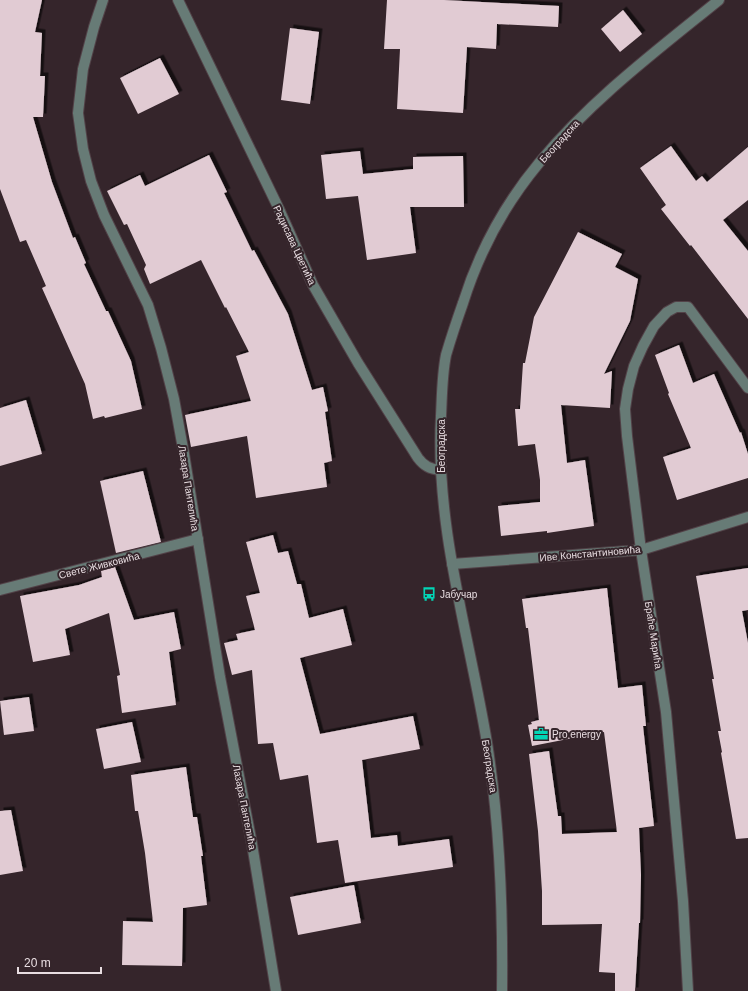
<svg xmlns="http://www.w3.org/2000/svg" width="748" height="991" font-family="Arial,sans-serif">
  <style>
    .building { fill: #e1cbd3; filter: url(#shadow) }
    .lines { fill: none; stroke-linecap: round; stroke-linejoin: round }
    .minor-casing { stroke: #524248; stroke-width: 12 }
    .minor { stroke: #677b76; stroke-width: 10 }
    .labels { text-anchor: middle; stroke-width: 4; stroke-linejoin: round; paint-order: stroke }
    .street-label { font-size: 10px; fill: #e8dde1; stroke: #35252b }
    .poi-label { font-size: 10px; fill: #e8dde1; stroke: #35252b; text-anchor: start }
  </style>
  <defs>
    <filter id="shadow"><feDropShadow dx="3.5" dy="-3.5" stdDeviation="0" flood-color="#0009"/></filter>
  </defs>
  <rect width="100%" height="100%" fill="#35252b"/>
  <g class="building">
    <polygon points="0,0 42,0 35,32 42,33 40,76 45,76 43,117 33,117 52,182 73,238 75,237 86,263 84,264 106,311 108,311 131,361 142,409 105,418 104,416 93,419 85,384 42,288 46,286 26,240 20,242 0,189"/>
    <polygon points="387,0 444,0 559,6 558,27 497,24 496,49 467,47 463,113 397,109 400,49 384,49"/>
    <polygon points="623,10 642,34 620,52 601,29"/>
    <polygon points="290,28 319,32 310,104 281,100"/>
    <polygon points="160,58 179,94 138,114 120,78"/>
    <polygon points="671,146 696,181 702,176 707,182 748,147 748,200 723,220 748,251 748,319 691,245 690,246 661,209 666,205 640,168"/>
    <polygon points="360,151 363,174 413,169 413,157 463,156 464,207 410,207 416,253 367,260 358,196 326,199 321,155"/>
    <polygon points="209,155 227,192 224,193 252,251 254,250 288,314 312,390 323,387 328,411 325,412 332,461 324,463 327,487 256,498 247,436 191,447 185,415 251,401 236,356 249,352 226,307 225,308 201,260 150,284 144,269 146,265 127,224 124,225 107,191 140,175 145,186"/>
    <polygon points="578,232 622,254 615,267 638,279 630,321 604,374 612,371 610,408 561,405 567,463 585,460 594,526 547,533 547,531 501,536 498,506 540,502 540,480 535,444 518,446 515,409 520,409 523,363 525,363 534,317"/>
    <polygon points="679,345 693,383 714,374 740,433 741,432 748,454 748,478 677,500 663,457 691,448 668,394 669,393 655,355"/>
    <polygon points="26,400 42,454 0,466 0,408"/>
    <polygon points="143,471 161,542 116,553 100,481"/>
    <polygon points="273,535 278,553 288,551 297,584 301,584 309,618 343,609 352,645 300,658 320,734 413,716 420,749 362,760 371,838 397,835 398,846 449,839 453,867 345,883 338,840 317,843 308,775 280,780 273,743 258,744 252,670 232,675 224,643 238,640 236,634 255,630 246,596 260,593 246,542"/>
    <polygon points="115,567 134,620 174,612 181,649 169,652 176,705 122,713 117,676 120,675 109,613 65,629 70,655 33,662 20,596 79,585 102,577 101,571"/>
    <polygon points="748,568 748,610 742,611 748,643 748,838 736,839 721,753 722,752 718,731 721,731 712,679 714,679 696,576"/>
    <polygon points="607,588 618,688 642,685 646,726 643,726 654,826 639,828 641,875 640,923 639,923 635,991 615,991 615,973 599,972 602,924 542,925 542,891 538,831 529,754 549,751 558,816 561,816 562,834 617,832 604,732 532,746 528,725 532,724 531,722 539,720 528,628 526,628 522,599"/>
    <polygon points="29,697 34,731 4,735 0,701"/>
    <polygon points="132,722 141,762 104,769 96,729"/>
    <polygon points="186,767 193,817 197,817 203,856 201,856 207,905 183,908 182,966 122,965 123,921 153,922 145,853 138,811 135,811 131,775"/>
    <polygon points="11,810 23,871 0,875 0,811"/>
    <polygon points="354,885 361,923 298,935 290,897"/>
  </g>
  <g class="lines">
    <defs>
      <g id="minor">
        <polyline points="103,0 94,27 83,69 78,113 83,149 91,181 104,215 148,305 161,348 174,399 184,454 220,677 252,844 276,991"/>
        <path d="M178,0L279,209L313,285L358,363L418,458C424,466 430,469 440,470"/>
        <polyline points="452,564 641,550 748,517"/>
        <polyline points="0,590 198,539"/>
        <path d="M502,991C503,908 500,825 487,743C469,634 435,527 441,416C442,396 442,375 446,355C451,338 457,320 463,303C479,252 505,204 539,163C591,100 656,51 719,0"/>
        <polyline points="688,991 683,901 666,712 641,550 627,436 625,409 628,389 634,366 643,346 654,326 667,312 676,307 688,307 748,388"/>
      </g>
    </defs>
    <use href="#minor" class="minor-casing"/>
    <use href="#minor" class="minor"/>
  </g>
  <defs>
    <symbol id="bus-bare" viewBox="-9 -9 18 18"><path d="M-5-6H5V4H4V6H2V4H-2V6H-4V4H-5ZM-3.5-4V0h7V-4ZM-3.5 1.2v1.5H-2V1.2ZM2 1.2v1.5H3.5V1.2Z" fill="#02d5b6" stroke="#35252b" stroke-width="2.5" paint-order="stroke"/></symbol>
    <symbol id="office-bare" viewBox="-9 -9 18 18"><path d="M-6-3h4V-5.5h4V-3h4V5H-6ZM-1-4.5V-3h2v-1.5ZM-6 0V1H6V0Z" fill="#02d5b6" stroke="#35252b" stroke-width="2.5" paint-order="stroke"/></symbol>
  </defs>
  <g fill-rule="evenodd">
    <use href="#bus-bare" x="419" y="584" width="20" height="20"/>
    <use href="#office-bare" x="531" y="724" width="20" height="20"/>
  </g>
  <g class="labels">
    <g class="street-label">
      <text transform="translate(559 141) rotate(-48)" y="4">Београдска</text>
      <text transform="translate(295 245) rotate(65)" y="4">Радисава Цветића</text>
      <text transform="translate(441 446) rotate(-90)" y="4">Београдска</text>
      <text transform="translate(189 488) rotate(81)" y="4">Лазара Пантелића</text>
      <text transform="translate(590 553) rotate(-5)" y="4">Иве Константиновића</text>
      <text transform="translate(99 565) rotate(-14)" y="4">Свете Живковића</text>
      <text transform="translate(654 635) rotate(81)" y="4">Браће Марића</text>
      <text transform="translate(490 766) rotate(81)" y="4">Београдска</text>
      <text transform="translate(245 807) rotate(79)" y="4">Лазара Пантелића</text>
    </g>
    <g class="poi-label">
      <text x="440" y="598">Јабучар</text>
      <text x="552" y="738">Pro energy</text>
    </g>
  </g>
  <path d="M18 967v6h83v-6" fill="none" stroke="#e8dde1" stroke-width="2"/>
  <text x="24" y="967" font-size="12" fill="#e8dde1" stroke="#35252b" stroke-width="3" paint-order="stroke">20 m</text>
</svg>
